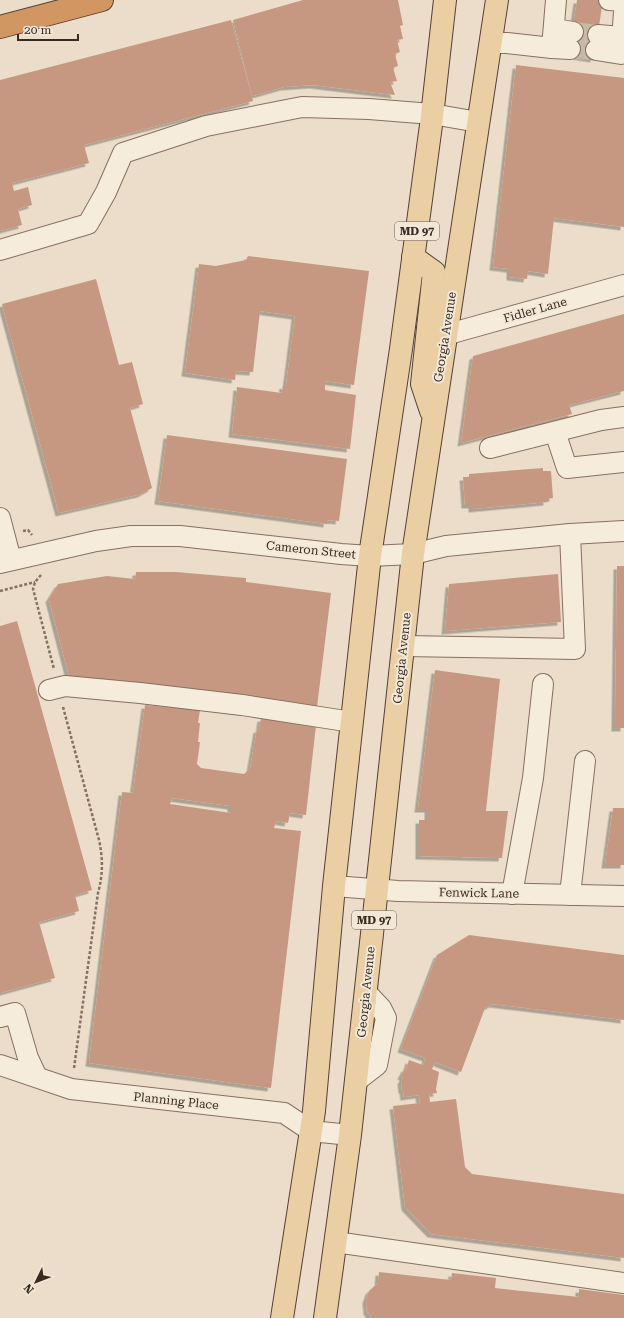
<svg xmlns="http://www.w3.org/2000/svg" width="624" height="1318" font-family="'Roboto Serif',serif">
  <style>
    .building { fill: #c69882; fill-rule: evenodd; filter: url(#shadow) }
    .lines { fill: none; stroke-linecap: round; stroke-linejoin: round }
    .minor-tunnel { stroke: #c7b9a7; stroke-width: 20; stroke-dasharray: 20 10; stroke-linecap: butt }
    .minor-casing { stroke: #86705f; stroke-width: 22 }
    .major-casing { stroke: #543f33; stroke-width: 24 }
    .highway-casing { stroke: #543f33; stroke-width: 24 }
    .path { stroke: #86705f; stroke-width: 2.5; stroke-dasharray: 3 2; stroke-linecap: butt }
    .minor { stroke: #f6ecdb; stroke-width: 20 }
    .major { stroke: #eacea4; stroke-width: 22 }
    .highway { stroke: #d29662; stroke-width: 22 }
    .labels { text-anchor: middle; stroke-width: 4; stroke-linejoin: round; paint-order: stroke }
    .shield { fill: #f3e8d8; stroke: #6f6358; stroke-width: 1 }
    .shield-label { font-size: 11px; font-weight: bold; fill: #372a21 }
    .street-label { font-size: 12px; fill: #372a21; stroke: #f3e8d8 }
  </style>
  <defs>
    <filter id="shadow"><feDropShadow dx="-3.5" dy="3.5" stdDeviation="0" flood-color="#0004"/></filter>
  </defs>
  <rect width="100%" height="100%" fill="#ebddc9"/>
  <g class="building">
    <polygon points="303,0 398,0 403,25 400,26 403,39 397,40 400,52 395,54 398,66 393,68 397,81 390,82 395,95 313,85 284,87 252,96 233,20"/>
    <polygon points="577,0 603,0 594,59 569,55"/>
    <polygon points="231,20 253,101 84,145 89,163 12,183 14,191 28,187 32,205 18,209 22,225 0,231 0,80"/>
    <polygon points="516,65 624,78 624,227 554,218 548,274 528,271 527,279 510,277 510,269 493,267"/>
    <polygon points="248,256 369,271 354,385 325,381 325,390 356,395 350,449 232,434 237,387 282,393 283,385 286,386 295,316 260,311 253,372 236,371 235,380 185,373 199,264 216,266 246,260"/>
    <polygon points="96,279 119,365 132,362 143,404 130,408 152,488 141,494 59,513 2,304"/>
    <polygon points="624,314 624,391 569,405 572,414 461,443 473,356"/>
    <polygon points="167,435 347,459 339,521 327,520 327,524 158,501"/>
    <polygon points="543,468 543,471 551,471 553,498 547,499 547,502 472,509 472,505 465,505 463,477 469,477 469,474"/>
    <polygon points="617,566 624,566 624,728 615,728"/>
    <polygon points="136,572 176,572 246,578 246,582 331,593 317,707 69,676 49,599 58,584 107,576 135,579"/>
    <polygon points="558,574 561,622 445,631 449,584"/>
    <polygon points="17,621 92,890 75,895 79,911 39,922 55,978 0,993 0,626"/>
    <polygon points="435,670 500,679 486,811 508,811 502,858 419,856 419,820 428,820 428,809 418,809"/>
    <path d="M145,705L200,710L198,723H200L198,742H200L197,764L201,768L244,774L250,769L257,729L259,730L261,718L316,725L306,815L290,813L288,823L276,821L274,828L301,831L271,1088L89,1063L122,792L133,793ZM172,798L231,806V813L170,804Z"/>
    <polygon points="613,808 624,808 624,865 605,865"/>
    <polygon points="469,935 624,955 624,1020 493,1004 485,1008 461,1072 435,1062 432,1069 439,1072 436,1089 437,1093 429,1094 430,1102 456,1099 465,1167 472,1174 624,1194 624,1258 431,1234 405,1207 393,1106 420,1103 419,1095 404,1097 403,1090 402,1090 401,1080 402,1080 403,1077 401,1076 405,1068 406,1069 409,1060 423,1065 426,1058 401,1049 437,955"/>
    <polygon points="379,1272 451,1280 452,1273 496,1278 495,1288 579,1297 579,1289 624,1295 624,1318 372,1318 367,1311 366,1300 369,1291 378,1283"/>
  </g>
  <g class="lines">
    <g class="minor-tunnel">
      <polyline points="573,32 598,35"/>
      <polyline points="570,49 596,50"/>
    </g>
    <defs>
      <g id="minor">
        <polyline points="609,0 624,1"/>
        <polyline points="554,29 573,32"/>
        <polyline points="598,35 622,37"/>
        <polyline points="490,43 507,43 552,48 556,0"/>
        <polyline points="552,48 570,49"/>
        <polyline points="596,50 621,54 624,12"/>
        <polyline points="0,250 88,224 106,192 123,153 206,126 302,107 369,109 432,114 478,122"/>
        <polyline points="445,335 624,285"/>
        <polyline points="555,432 567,468 624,462"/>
        <polyline points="490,448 601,420 624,417"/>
        <polyline points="0,518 11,560"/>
        <polyline points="0,563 96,541 131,536 180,536 341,554 370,556 413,554 446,546 570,534 624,531"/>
        <polyline points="403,646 575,649 570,534"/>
        <polyline points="49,690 65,686 140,693 242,705 352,722"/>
        <polyline points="334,886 398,891 624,896"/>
        <polyline points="512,894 533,778 543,684"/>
        <polyline points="570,895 585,761"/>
        <polyline points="0,1017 15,1013 28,1058 37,1077"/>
        <polyline points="0,1065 71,1089 284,1113 311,1131 350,1135"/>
        <polyline points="355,1082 377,1065 386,1018 381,1008 366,992"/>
        <polyline points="335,1242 624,1283"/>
      </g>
      <g id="major">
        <polyline points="413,257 434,272 422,384 431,411"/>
        <polyline points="282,1318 314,1111 334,886 370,556 401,349 431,125 445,0"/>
        <polyline points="325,1318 350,1135 377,888 413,554 497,0"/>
      </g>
      <polyline id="highway" points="0,27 102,0"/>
    </defs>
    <use href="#minor" class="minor-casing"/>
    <use href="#major" class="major-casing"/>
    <use href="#highway" class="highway-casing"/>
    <g class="path">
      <polyline points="23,531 28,530 32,535"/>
      <polyline points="41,575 35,582 33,589 54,669"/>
      <polyline points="0,591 35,582"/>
      <path d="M63,707L99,840C103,858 103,875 98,893L74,1068"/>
    </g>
    <use href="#minor" class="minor"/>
    <use href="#major" class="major"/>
    <use href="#highway" class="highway"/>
  </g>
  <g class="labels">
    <g class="shield">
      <rect x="395" y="222" width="44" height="18" rx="3"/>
      <rect x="352" y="911" width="44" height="18" rx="3"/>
    </g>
    <g class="shield-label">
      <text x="417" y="235">MD 97</text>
      <text x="374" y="924">MD 97</text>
    </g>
    <g class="street-label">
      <text transform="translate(535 310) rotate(-16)" y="4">Fidler Lane</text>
      <text transform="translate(445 337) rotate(-81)" y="4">Georgia Avenue</text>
      <text transform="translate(311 550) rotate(6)" y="4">Cameron Street</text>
      <text transform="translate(402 658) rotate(-84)" y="4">Georgia Avenue</text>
      <text transform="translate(479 893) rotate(1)" y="4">Fenwick Lane</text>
      <text transform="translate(366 992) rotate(-84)" y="4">Georgia Avenue</text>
      <text transform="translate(176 1101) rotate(6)" y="4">Planning Place</text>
    </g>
  </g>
  <g transform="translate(36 1282) rotate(227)" stroke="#f3e8d8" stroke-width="3" paint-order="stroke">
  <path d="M0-3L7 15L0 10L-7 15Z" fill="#372a21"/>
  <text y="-6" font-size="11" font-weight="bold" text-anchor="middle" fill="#372a21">N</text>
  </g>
  <path d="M18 34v6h60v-6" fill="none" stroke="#372a21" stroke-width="2"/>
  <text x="24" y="34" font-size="12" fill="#372a21" stroke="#f3e8d8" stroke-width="3" paint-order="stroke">20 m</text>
</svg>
